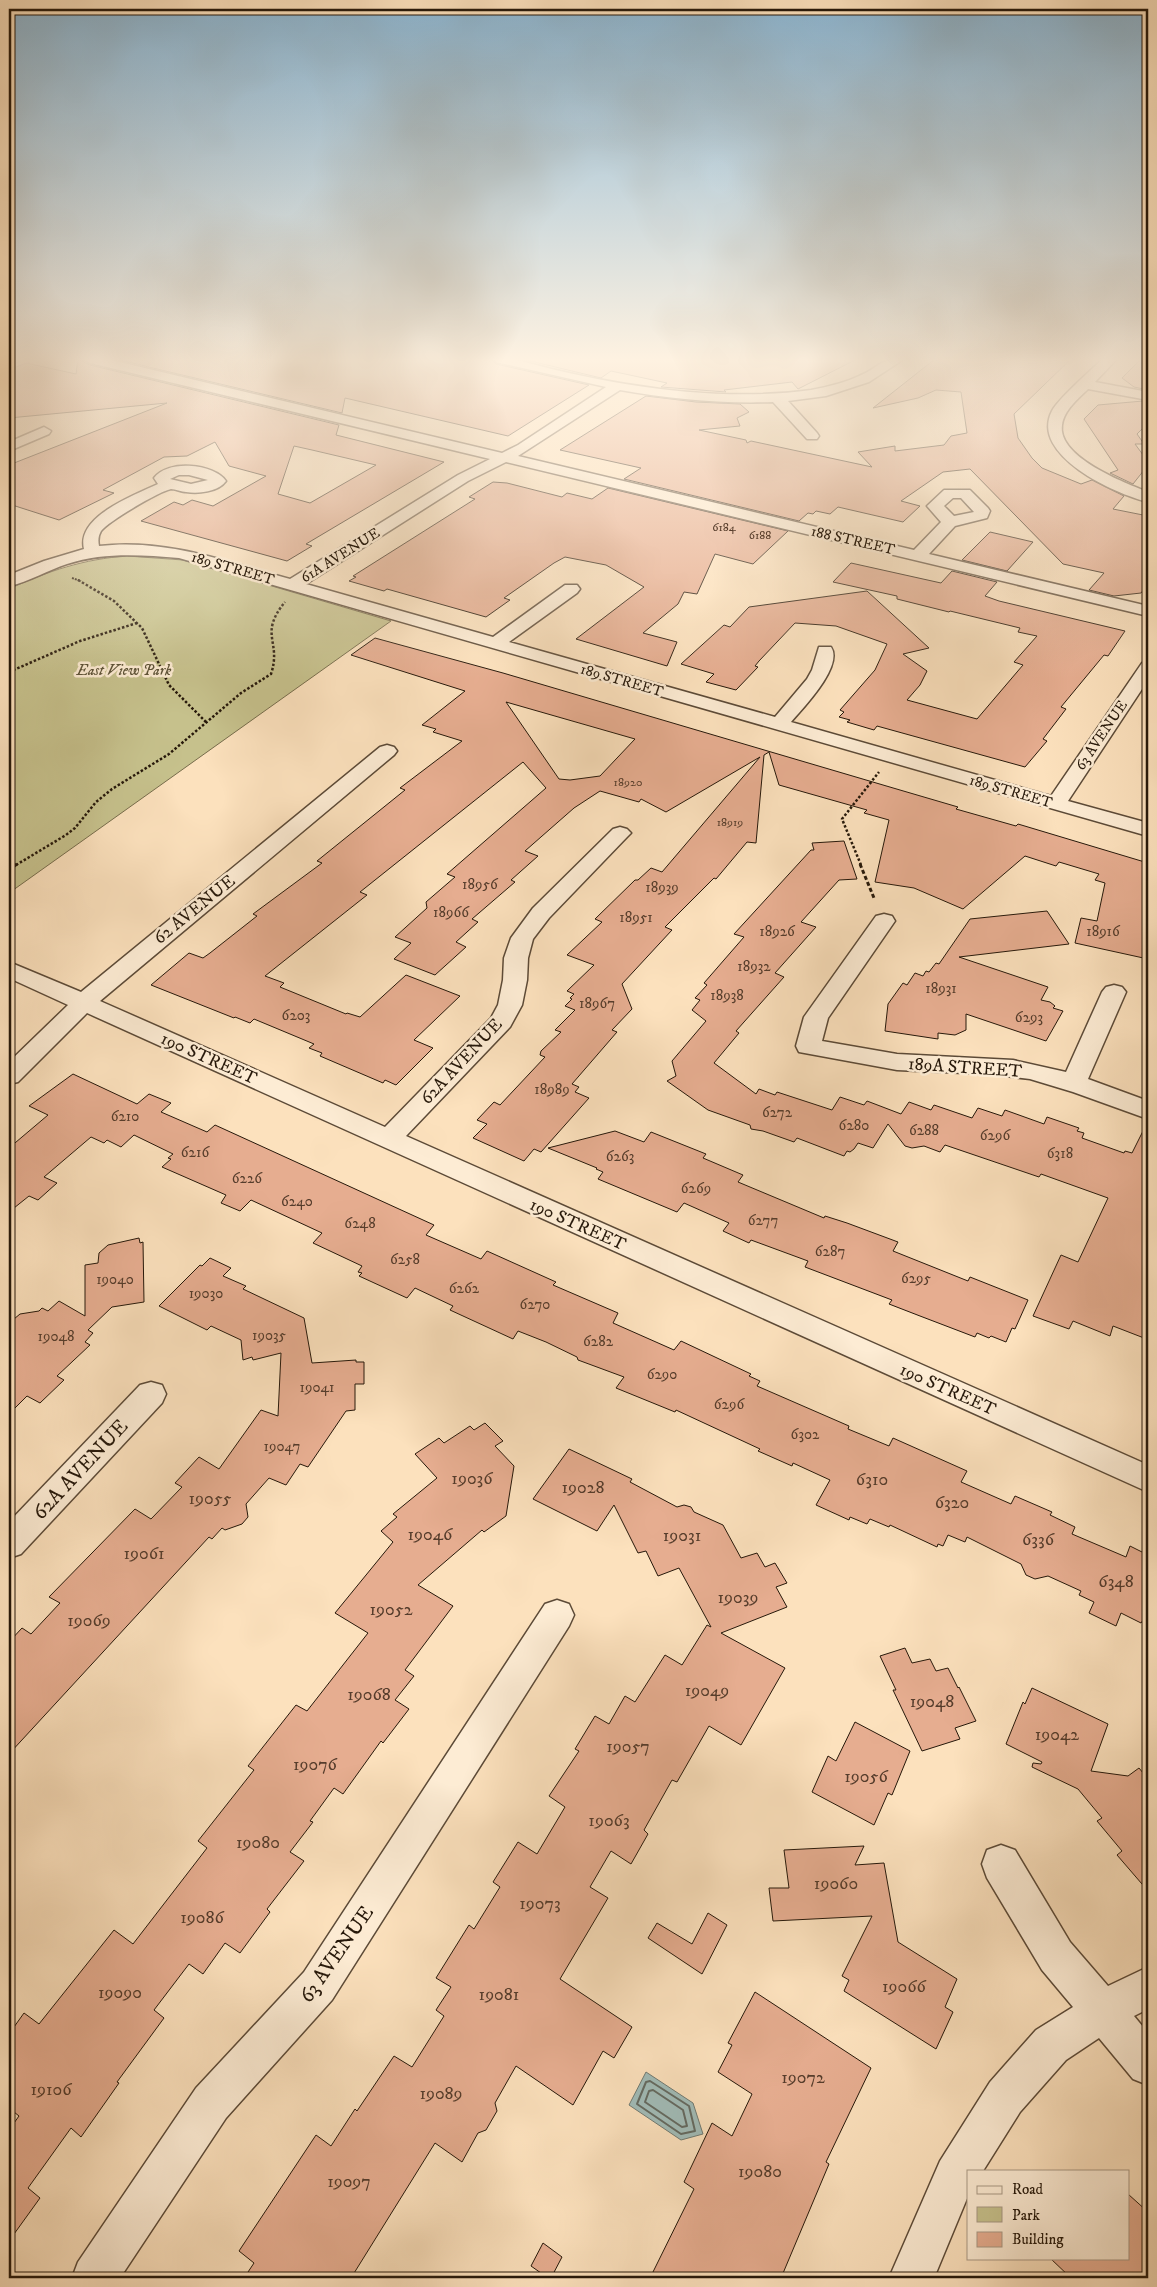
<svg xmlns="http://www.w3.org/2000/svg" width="1157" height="2287" font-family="'IM FELL DW Pica',serif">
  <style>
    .green { fill: #c6c18c; stroke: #766c4b }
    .water { fill: #a1bcb8; stroke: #707a72 }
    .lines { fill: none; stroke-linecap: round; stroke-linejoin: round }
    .shore { stroke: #646a61; stroke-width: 2 }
    .building { fill: #e6ad90; stroke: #26180a; fill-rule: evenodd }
    .minor-casing { stroke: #5c4a37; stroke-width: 3 }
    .path-far2 { stroke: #26180a; stroke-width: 2; stroke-dasharray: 2 1; stroke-linecap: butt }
    .path-far1 { stroke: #26180a; stroke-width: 2.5; stroke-dasharray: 2.5 2; stroke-linecap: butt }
    .path { stroke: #26180a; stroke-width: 3; stroke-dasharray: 4 2.5; stroke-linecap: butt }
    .minor { fill: #fdecd4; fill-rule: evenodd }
    .labels { text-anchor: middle; stroke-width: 5; stroke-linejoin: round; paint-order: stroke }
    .far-number-label { font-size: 12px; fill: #563d2c }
    .far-street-label { font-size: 15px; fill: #26180a; stroke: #fdecd4 }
    .far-park-label { font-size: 15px; font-style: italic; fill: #5e5338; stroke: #fdecd4 }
    .number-label { font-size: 15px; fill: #563d2c }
    .street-label { font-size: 18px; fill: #26180a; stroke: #fdecd4 }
    .near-number-label { font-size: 18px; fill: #563d2c }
    .near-street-label { font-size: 21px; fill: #26180a; stroke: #fdecd4 }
  </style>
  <rect width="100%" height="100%" fill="#fce1bd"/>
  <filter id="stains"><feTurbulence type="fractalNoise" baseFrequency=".004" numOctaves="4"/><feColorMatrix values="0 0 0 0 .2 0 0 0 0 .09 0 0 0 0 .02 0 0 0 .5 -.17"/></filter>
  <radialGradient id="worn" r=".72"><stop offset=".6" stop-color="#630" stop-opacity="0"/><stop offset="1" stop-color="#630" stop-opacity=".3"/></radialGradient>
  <path class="green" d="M127,556L183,560L391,621L9,893V589C48,571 84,559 127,556Z"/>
  <polygon class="water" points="646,2072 693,2103 703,2134 681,2140 629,2105"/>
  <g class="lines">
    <g class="shore">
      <polygon points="650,2081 689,2106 695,2131 681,2134 637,2104 646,2082"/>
      <polygon points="653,2090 683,2110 687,2126 682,2127 645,2102 649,2091"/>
    </g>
  </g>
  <g class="building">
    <path d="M78,359L90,365L339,425L336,435L444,462L306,544L312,546L287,561L141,521L174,502L183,505L192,500L213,506L266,476L229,466L215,442L187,456L164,457L103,490L114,493L59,520L9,504V465L167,403L9,418L14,396L9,395V370L26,363L76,374ZM294,446L312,450L376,465L310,503L278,494Z"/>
    <polygon points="115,359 492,359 496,364 589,385 508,436 345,398 342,413"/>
    <polygon points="522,359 857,359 798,389 792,382 724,390 726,392 661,387 667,383 611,371 601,378"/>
    <polygon points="935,359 1071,359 1014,414 1018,438 1032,458 1042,468 1081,484 1092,480 1124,496 1113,509 1148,516 1148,584 1141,593 1114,596 1089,590 1104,573 1063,564 970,469 943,472 901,501 920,506 903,522 838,507 830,514 816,511 813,514 808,513 799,521 624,479 641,468 560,450 646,396 696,402 740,404 749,412 737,418 740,426 699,430 746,440 747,443 751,441 872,467 858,452 895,446 895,451 944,445 951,436 967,433 961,392 936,390 918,398 873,408"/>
    <polygon points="1141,359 1148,359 1148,390 1134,387 1122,378"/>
    <polygon points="1143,401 1148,402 1148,423 1137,434 1144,444 1135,444 1146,459 1148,459 1148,465 1133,484 1110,473 1118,470 1084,419 1098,405"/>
    <polygon points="493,482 507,483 562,497 567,493 592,499 608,488 788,531 753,564 715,554 697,594 684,592 678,604 643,633 677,642 667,666 576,639 644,587 606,565 565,557 554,563 504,598 510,600 486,617 387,589 384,591 349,581 356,577 353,576 475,499 469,497"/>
    <polygon points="990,532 1033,542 1007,571 962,560"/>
    <polygon points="851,563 941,583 952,571 997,582 985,596 999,601 1125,631 1108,656 1104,655 1061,707 1066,709 1043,739 1047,741 1025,767 877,726 874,730 847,722 850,720 839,717 844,712 840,710 875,670 887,644 836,626 795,623 759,661 755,666 758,667 736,690 706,682 714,674 681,664 724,625 730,627 749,607 867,591 929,648 903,654 927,671 920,685 907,700 977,719 1023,665 1014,662 1037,636 1018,632 1020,628 950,611 949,612 897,599 897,596 833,582"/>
    <path d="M375,638L503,673L900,790L958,807L956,809L1016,826L1018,824L1148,863V959L1075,943L1081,918L1097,921L1105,883L1095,880L1099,874L1059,862L1056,866L1025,856L963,909L914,888L875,882L889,820L864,813L867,810L779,785L769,752L764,755L756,843L747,842L716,879L714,878L665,927L672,930L622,984L632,1009L612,1030L617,1032L572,1084L579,1087L575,1092L589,1098L541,1152L534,1149L524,1161L473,1138L487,1124L477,1120L494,1102L500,1105L545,1057L540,1055L541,1051L561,1032L555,1030L575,1010L565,1006L572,999L570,998L574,994L567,991L594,965L567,955L602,922L595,919L635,880H638L651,868L662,872L760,757L666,812L641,799L639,802L600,791L574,808L525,851L538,856L511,880L515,882L472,919L478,922L456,942L466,947L435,975L394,959L411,943L395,937L427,908L426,902L455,877L447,874L546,788L523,762L360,892L367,895L265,976L284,983L280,987L346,1014L347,1013L360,1017L406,975L460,996L414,1040L433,1048L396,1085L385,1080L383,1083L320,1056L322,1053L309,1048L314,1044L254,1019L250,1023L235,1017L234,1018L151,985L189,953L203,958L210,953L257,916L253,914L322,863L317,861L405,790L400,788L462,741L433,732L436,729L422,725L465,691L351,655ZM506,702L635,739L600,776L570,780L559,779Z"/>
    <polygon points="844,841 857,879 839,880 801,922 816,927 775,973 784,977 736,1031 739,1033 714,1063 756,1094 759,1089 775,1095 777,1092 832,1110 840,1097 864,1105 867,1101 901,1114 909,1102 931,1110 934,1105 972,1118 978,1108 1002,1116 1005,1110 1044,1124 1047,1117 1079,1128 1077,1131 1084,1133 1082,1138 1124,1153 1125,1151 1132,1153 1148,1121 1148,1326 1144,1338 1113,1326 1110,1336 1073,1321 1069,1329 1033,1316 1061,1255 1078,1262 1108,1198 1041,1174 1039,1177 945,1145 940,1152 924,1146 912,1148 905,1146 888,1124 873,1148 858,1143 854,1149 850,1152 847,1151 844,1156 797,1138 794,1142 763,1131 751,1129 750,1125 708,1110 667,1081 676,1076 672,1061 706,1021 692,1010 700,1000 695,998 707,985 704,983 744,937 734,934 811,850 814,850 812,843"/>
    <polygon points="1047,911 1069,944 959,957 1048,987 1041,1000 1050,1002 1055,1006 1053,1008 1063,1011 1046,1041 966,1014 966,1030 955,1035 938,1033 938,1039 885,1031 888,1004 903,983 907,985 915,973 923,976 926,971 929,972 936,963 939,964 970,919"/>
    <polygon points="73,1074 137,1104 149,1094 171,1103 161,1112 207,1132 215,1125 434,1225 426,1235 481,1259 487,1251 556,1282 553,1285 618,1313 613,1323 674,1350 681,1341 751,1374 749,1376 760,1381 757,1386 849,1426 848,1429 889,1446 893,1438 967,1471 961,1482 1011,1504 1015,1496 1052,1512 1050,1515 1075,1527 1072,1534 1126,1557 1130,1546 1148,1555 1148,1622 1143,1620 1141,1623 1121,1613 1116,1626 1089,1613 1094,1602 1079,1595 1081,1591 1048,1576 1035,1579 1026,1575 1021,1564 967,1537 965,1542 948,1535 943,1546 938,1544 937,1547 890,1525 889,1527 870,1519 867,1524 850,1517 849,1520 816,1505 830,1480 793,1463 792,1466 758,1451 760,1449 676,1410 675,1412 616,1388 624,1377 578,1360 577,1357 546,1342 518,1331 513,1339 450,1310 453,1306 415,1288 407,1298 359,1276 362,1273 358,1272 362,1266 313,1243 322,1233 251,1200 240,1211 221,1203 226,1195 162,1167 171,1159 168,1158 173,1154 134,1135 121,1147 107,1140 104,1143 91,1137 44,1177 57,1183 38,1200 29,1196 9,1212 9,1148 48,1115 29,1106"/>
    <polygon points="615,1131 644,1142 651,1132 706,1154 703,1158 743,1175 738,1182 824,1218 825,1216 847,1223 898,1242 893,1251 968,1281 970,1277 1028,1300 1015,1329 1012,1328 1006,1342 991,1336 989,1338 977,1333 975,1337 920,1316 889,1304 892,1300 805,1267 808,1261 751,1240 749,1243 723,1231 729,1223 684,1203 677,1212 598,1179 603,1172 596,1169 597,1168 548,1148"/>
    <polygon points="139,1238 140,1243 143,1242 144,1302 112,1307 88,1330 93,1333 85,1342 90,1345 57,1376 64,1380 40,1403 27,1396 9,1414 9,1348 14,1351 14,1319 20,1314 39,1311 42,1308 48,1311 59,1301 85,1316 85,1265 98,1263 99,1253 108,1245"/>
    <polygon points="210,1258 231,1268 223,1276 246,1286 243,1289 304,1318 312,1363 356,1360 356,1362 364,1362 364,1384 355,1384 355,1410 346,1411 308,1467 300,1464 286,1485 269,1478 246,1504 248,1517 242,1524 225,1530 222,1528 212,1539 209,1537 9,1754 9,1642 22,1628 31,1634 60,1603 49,1597 135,1509 151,1519 182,1487 175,1483 199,1457 219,1469 261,1410 278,1416 281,1353 253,1360 252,1357 243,1360 241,1340 211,1326 207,1330 159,1306 200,1265 202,1266"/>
    <polygon points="485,1423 503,1441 495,1446 514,1466 506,1516 484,1532 482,1530 418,1585 453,1606 405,1670 414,1676 395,1700 409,1709 383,1743 381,1741 343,1794 334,1788 310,1821 313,1822 290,1852 304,1861 267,1909 270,1912 240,1953 225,1943 203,1974 189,1964 154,2010 164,2018 117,2082 119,2083 81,2137 71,2128 28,2188 40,2198 9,2241 9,2130 19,2116 9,2108 9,2034 24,2013 39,2024 114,1930 133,1944 207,1848 198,1841 254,1770 248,1766 296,1705 307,1711 368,1633 335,1613 393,1542 381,1531 397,1517 393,1514 437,1478 415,1454 439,1438 444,1443 470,1426 474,1430"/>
    <polygon points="569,1449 632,1479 630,1482 677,1507 684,1505 691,1507 694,1512 723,1525 741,1558 757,1553 765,1567 775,1563 787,1583 776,1587 787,1607 721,1633 785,1668 741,1745 709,1726 677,1782 672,1780 644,1830 648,1834 631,1864 611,1851 590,1887 608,1898 560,1979 632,2027 614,2058 603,2051 573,2105 516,2066 495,2103 497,2111 486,2130 478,2133 462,2162 435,2143 351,2278 244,2278 254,2263 239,2251 316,2135 331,2146 355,2109 357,2111 394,2056 412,2067 444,2016 436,2010 451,1987 436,1978 469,1925 474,1929 500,1887 493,1882 518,1842 537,1854 565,1807 549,1796 579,1751 575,1749 595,1716 609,1724 625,1696 635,1702 665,1655 682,1665 707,1625 711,1627 679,1568 658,1576 646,1551 638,1553 614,1505 597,1531 533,1499"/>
    <polygon points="905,1648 912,1663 930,1659 936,1671 948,1668 958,1688 959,1687 976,1721 955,1728 960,1739 922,1751 893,1690 896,1690 880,1656"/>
    <polygon points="1032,1688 1108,1724 1091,1771 1128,1776 1139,1768 1148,1779 1148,1891 1117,1855 1122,1851 1097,1821 1102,1818 1078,1789 1032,1767 1033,1763 1041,1764 1042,1762 1006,1744 1023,1702 1025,1704"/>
    <polygon points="855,1722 910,1751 892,1795 888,1793 874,1825 812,1792 828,1756 836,1761"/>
    <polygon points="864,1846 855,1865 884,1863 898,1942 957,1979 945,2007 953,2012 936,2049 844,1991 849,1980 842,1976 872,1916 773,1921 769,1888 789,1888 784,1850"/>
    <polygon points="708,1913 727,1925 702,1974 648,1938 657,1923 692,1944"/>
    <polygon points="755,1992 871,2068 826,2162 829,2164 781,2278 650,2278 694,2189 684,2182 712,2123 732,2136 752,2094 718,2072 732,2045 728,2043"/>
    <polygon points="1128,2194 1148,2212 1148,2278 1071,2278 1050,2258 1128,2258"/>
    <polygon points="543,2243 562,2257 551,2278 548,2278 531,2266"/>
  </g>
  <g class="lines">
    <defs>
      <g id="minor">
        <path d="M83,359H107L502,453L518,445L606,387L496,362L494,359H514C605,385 719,403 811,390C827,387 844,383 859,376C879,368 878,359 904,359L869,382L826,396L788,401L817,433L819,436L817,439H807L773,402C721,404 671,399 620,390L518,456L914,550L941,522L927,506L944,490H970L988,508L990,511L987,518L955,526L929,554L1148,606V616L506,462L468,481L306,584L493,637L565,585H577L580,589L577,593L509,642L775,717L807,679L812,670L819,647H831C844,666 803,708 791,722L1051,796L1142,663L1148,662V680L1068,801L1148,823V836L179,558C141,555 104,552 67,564C48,570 29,582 9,586V575L44,561L84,549C76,516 135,495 158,484L154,478C168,459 214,464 226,481C218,492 198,494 186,492C182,492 175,489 171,489C158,492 109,521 101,531C98,536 98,541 99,546C165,538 228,562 290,579L458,475L490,459L90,363ZM179,475H189L208,480L191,484L170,479ZM953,498H961L974,512L954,516L944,506Z"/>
        <path d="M1103,359H1117L1095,382L1148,392V400L1088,389C1078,399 1064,410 1062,425C1057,457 1125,483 1148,492V502C1115,494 1029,455 1052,411C1058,399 1091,370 1103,359Z"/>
        <polygon points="44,427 51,431 49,434 9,451 9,442"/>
        <polygon points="387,745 394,747 397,751 394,755 100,1001 385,1127 491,1018 498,1005 503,980 504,958 511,938 533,908 613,829 620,827 627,829 631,833 627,837 549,918 533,939 528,958 527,980 522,1005 510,1027 406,1136 1148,1465 1148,1492 87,1013 18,1082 9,1084 9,1062 68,1005 9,978 9,962 81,992 380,747"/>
        <polygon points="884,914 892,916 895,921 828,1018 822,1041 897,1054 1013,1060 1066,1072 1102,992 1106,987 1114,985 1122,987 1126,992 1088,1079 1148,1101 1148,1119 1073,1092 1030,1079 987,1074 897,1070 799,1052 796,1046 804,1017 876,916"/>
        <polygon points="151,1382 162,1385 166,1394 162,1403 21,1554 9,1558 9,1522 140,1385"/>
        <polygon points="557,1600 569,1604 574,1615 569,1626 332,2000 226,2118 120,2278 72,2278 78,2262 196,2088 304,1972 545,1604"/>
        <polygon points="1001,1845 1015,1850 1070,1942 1108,1986 1148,1967 1148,2009 1134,2016 1148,2033 1148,2085 1133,2079 1099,2038 1066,2060 1020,2112 983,2171 968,2171 968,2196 934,2278 889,2278 940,2161 990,2082 1036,2030 1073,2007 1042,1970 987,1878 982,1864 987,1850"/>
      </g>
    </defs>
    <use href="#minor" class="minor-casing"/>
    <polyline class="path-far2" points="72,578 81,581"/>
    <g class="path-far1">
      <polyline points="78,580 114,601 142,628 169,685 207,723"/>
      <polyline points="9,672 80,641 137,623"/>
      <path d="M16,865L66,835L75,828L96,802L112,789L169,754L241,693L271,674C282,641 258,635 285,602"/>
      <polyline points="861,865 842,819 879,772"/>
    </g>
    <g class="path">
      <polyline points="860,864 874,898"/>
      <polyline points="9,870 17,864"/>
    </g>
    <use href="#minor" class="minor"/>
  </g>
  <linearGradient id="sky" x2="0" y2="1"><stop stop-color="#8bb7d5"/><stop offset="0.53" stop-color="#fef2e1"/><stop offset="1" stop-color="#fef2e1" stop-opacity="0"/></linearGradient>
  <rect width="1157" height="679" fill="url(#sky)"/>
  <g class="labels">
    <g class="far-number-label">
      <text x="724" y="531">6184</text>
      <text x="760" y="539">6188</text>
      <text x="628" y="786">18920</text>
      <text x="730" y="826">18919</text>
    </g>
    <g class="far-street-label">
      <text transform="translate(853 540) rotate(13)" y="5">188 STREET</text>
      <text transform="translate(340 555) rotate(-32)" y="5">61A AVENUE</text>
      <text transform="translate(233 568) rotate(16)" y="5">189 STREET</text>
      <text transform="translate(622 680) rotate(16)" y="5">189 STREET</text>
      <text transform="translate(1101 735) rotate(-56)" y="5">63 AVENUE</text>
      <text transform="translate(1011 791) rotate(16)" y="5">189 STREET</text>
    </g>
    <g class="far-park-label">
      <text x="124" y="675">East View Park</text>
    </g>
    <g class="number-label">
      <text x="480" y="889">18956</text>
      <text x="662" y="892">18939</text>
      <text x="451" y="917">18966</text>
      <text x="636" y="922">18951</text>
      <text x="777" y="936">18926</text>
      <text x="1103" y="936">18916</text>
      <text x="754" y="971">18932</text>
      <text x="941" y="993">18931</text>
      <text x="727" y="1000">18938</text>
      <text x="597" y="1008">18967</text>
      <text x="296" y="1020">6203</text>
      <text x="1029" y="1022">6293</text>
      <text x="552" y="1094">18989</text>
      <text x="777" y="1117">6272</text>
      <text x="125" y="1121">6210</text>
      <text x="854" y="1130">6280</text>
      <text x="924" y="1135">6288</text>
      <text x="995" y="1140">6296</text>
      <text x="195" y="1157">6216</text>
      <text x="1060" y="1158">6318</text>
      <text x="620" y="1161">6263</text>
      <text x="247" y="1183">6226</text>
      <text x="696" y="1193">6269</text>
      <text x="297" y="1206">6240</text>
      <text x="763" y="1225">6277</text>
      <text x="360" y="1228">6248</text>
      <text x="830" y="1256">6287</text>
      <text x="405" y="1264">6258</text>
      <text x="916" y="1283">6295</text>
      <text x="115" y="1284">19040</text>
      <text x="464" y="1293">6262</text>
      <text x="206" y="1298">19030</text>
      <text x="535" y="1309">6270</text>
      <text x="269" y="1340">19035</text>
      <text x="56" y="1341">19048</text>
      <text x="598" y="1346">6282</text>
      <text x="662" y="1379">6290</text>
      <text x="317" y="1392">19041</text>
      <text x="729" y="1409">6296</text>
      <text x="805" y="1439">6302</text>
      <text x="282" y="1451">19047</text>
    </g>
    <g class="street-label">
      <text transform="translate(194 909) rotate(-39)" y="6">62 AVENUE</text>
      <text transform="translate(209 1058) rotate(24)" y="6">190 STREET</text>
      <text transform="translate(461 1061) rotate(-47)" y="6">62A AVENUE</text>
      <text transform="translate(965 1067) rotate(4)" y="6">189A STREET</text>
      <text transform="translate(578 1224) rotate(24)" y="6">190 STREET</text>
      <text transform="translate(948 1389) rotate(24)" y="6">190 STREET</text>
    </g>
    <g class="near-number-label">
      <text x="472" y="1484">19036</text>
      <text x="872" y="1485">6310</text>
      <text x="583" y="1493">19028</text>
      <text x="210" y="1504">19055</text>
      <text x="952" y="1508">6320</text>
      <text x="430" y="1540">19046</text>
      <text x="682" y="1541">19031</text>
      <text x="1038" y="1545">6336</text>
      <text x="144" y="1559">19061</text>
      <text x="1116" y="1587">6348</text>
      <text x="738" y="1603">19039</text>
      <text x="391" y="1615">19052</text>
      <text x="89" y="1626">19069</text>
      <text x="707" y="1696">19049</text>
      <text x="369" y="1700">19068</text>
      <text x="932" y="1707">19048</text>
      <text x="1057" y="1740">19042</text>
      <text x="628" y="1752">19057</text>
      <text x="315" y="1770">19076</text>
      <text x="866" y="1782">19056</text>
      <text x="609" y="1826">19063</text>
      <text x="258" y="1848">19080</text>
      <text x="836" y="1889">19060</text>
      <text x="540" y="1909">19073</text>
      <text x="202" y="1923">19086</text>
      <text x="904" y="1992">19066</text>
      <text x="120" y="1998">19090</text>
      <text x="499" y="2000">19081</text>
      <text x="803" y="2083">19072</text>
      <text x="51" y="2095">19106</text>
      <text x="441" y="2099">19089</text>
      <text x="760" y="2177">19080</text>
      <text x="349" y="2187">19097</text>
    </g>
    <g class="near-street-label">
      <text transform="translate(80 1469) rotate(-47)" y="7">62A AVENUE</text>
      <text transform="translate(336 1954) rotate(-55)" y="7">63 AVENUE</text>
    </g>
  </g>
  <rect width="1157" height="2287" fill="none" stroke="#fce1bd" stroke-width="30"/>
  <rect x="10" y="10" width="1137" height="2267" fill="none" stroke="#26180a" stroke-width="2.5"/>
  <rect x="15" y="15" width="1127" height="2257" fill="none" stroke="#26180a"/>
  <rect x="967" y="2170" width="162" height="90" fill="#fdecd4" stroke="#a79783"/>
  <rect x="977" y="2186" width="25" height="8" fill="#fdecd4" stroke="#a79783"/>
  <text x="1012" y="2194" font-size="15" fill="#26180a">Road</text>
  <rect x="977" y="2207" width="25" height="15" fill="#c6c18c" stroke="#a79783"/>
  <text x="1012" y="2220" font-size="15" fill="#26180a">Park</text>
  <rect x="977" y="2232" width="25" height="15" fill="#e6ad90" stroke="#a79783"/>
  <text x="1012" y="2244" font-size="15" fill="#26180a">Building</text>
  <rect width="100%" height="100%" filter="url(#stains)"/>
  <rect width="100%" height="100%" fill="url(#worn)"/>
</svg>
